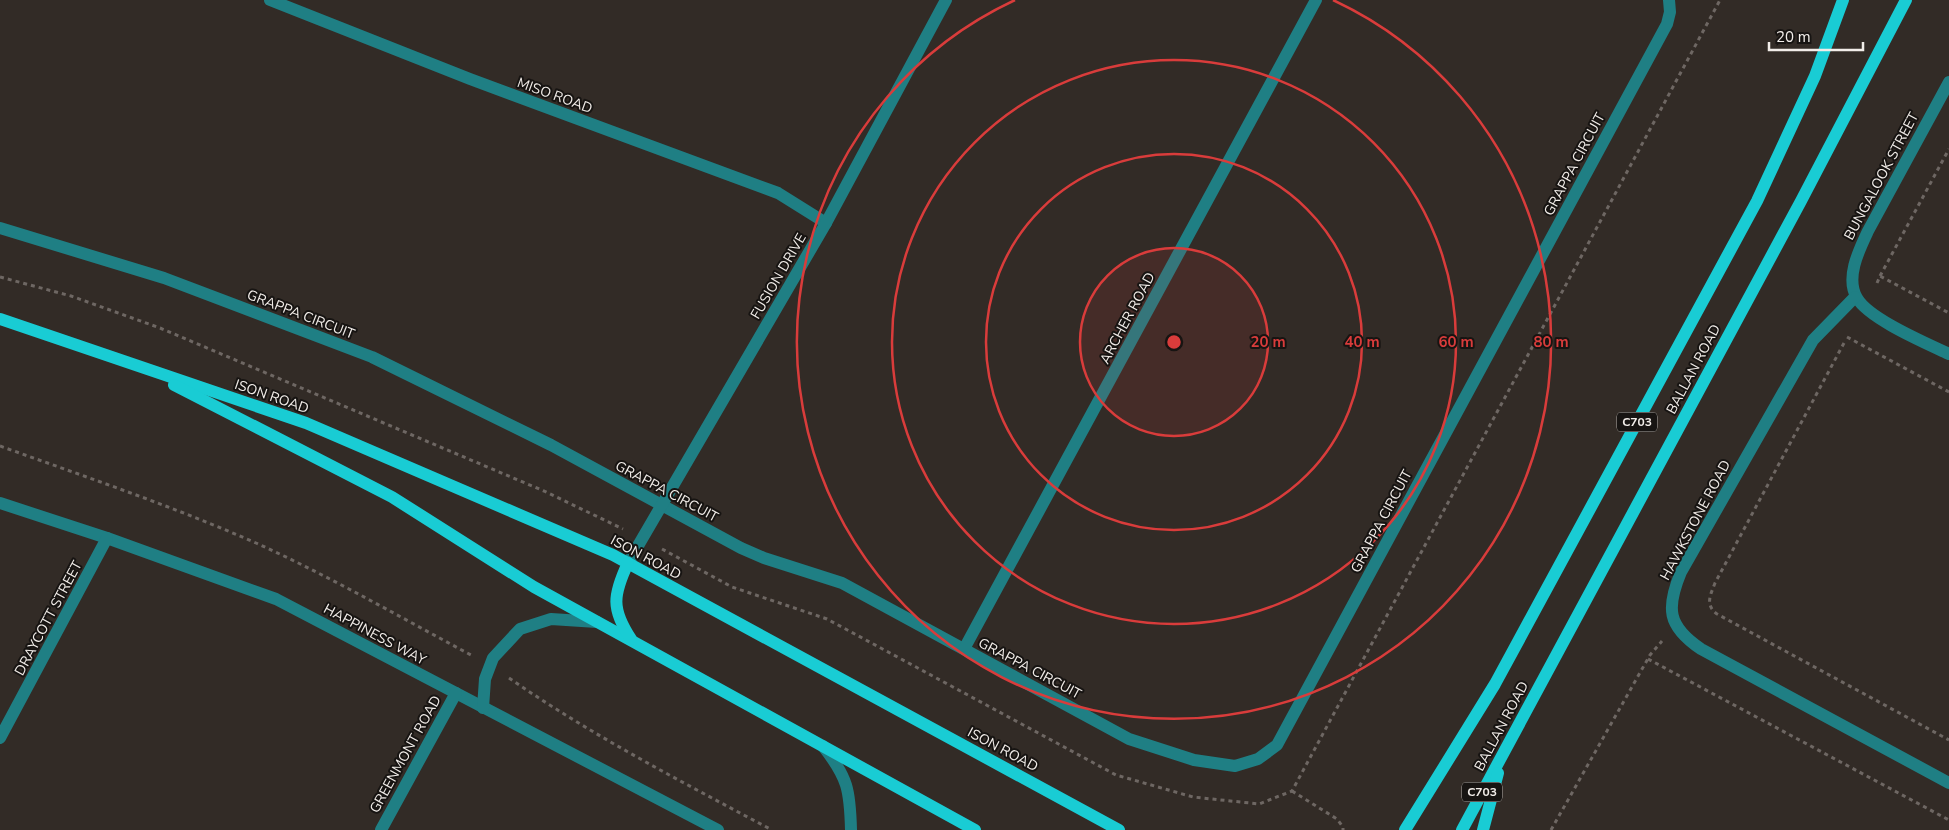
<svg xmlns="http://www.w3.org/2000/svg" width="1949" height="830" font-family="'Nunito Sans',sans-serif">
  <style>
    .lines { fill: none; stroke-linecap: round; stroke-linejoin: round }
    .path { stroke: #6e6763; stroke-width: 3; stroke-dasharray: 4 4; stroke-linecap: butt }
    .minor { stroke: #1f7f84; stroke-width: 12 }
    .major { stroke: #19ccd4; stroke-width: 12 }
    .ring { fill: none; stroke: #d93c3b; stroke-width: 2.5 }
    .labels { text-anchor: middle; stroke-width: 4; stroke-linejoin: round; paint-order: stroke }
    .shield { fill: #171412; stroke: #b0aca8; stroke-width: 1 }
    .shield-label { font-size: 12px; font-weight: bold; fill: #f2ede9 }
    .street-label { font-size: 14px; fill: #f2ede9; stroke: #171412 }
    .centre { fill: #d93c3b; stroke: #171412; stroke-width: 2.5 }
    .ring-label { font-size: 15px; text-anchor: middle; font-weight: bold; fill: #d93c3b; stroke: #171412; stroke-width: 4; stroke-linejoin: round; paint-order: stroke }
  </style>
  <rect width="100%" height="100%" fill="#322b26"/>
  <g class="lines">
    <g class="path">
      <polyline points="1880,276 1949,149"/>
      <polyline points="0,277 71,296 160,328 544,491 623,529"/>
      <polyline points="1877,283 1880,276 1949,313"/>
      <polyline points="1847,337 1949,392"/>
      <path d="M1844,343L1715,583C1710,596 1705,605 1717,614L1949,740"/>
      <path d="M0,446C86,477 172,506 256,543C329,576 400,617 471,655"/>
      <polyline points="662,549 732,587 827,619 1116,775 1193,797 1259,804 1292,791 1720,0"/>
      <polyline points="1648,659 1949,820"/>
      <path d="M509,678C593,736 682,782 772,830"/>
      <polyline points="1292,791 1337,819 1343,827 1343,830"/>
      <polyline points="1551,830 1650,655 1662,641"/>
    </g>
    <g class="minor">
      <polyline points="270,0 470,79 778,193 826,223"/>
      <path d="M1949,82L1868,231C1859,250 1845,278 1857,298C1869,319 1926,343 1949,354"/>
      <polyline points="0,228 164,278 372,357 551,445 741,548 764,558 842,583 1129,739 1194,760 1235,766 1258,759 1277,745 1667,24 1670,12 1669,0"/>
      <path d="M1855,297L1813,340L1681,572C1666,608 1667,626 1701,649L1949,783"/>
      <polyline points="0,503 107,538 276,599 718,830"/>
      <polyline points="628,563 826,223 946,0"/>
      <polyline points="964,649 1316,0"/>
      <polyline points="483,708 485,679 493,658 520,629 551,619 597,622"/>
      <polyline points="0,738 107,538"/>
      <path d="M823,746C848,778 850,790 851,830"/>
      <polyline points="381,830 456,693"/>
    </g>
    <g class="major">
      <polyline points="0,319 306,423 613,555 1119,830"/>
      <polyline points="174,385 392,497 534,587 975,830"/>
      <path d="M628,563C613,595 611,609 631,639"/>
      <polyline points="1405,830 1495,684 1757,201 1815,76 1843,0"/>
      <polyline points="1462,830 1801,201 1906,0"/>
      <polyline points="1483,830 1498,773"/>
    </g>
  </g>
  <circle cx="1174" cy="342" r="94" fill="#d93c3b" fill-opacity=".12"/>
  <g class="ring">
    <circle cx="1174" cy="342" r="94"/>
    <circle cx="1174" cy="342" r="188"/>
    <circle cx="1174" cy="342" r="282"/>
    <path d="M1333 0A377 377 0 1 1 1015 0"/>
  </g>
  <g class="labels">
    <g class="shield">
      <rect x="1617" y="412.5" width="40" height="19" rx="4"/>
      <rect x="1462" y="782.5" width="40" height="19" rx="4"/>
    </g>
    <g class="shield-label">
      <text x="1637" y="426">C703</text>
      <text x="1482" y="796">C703</text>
    </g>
    <g class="street-label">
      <text transform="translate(555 95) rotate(20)" y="5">MISO ROAD</text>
      <text transform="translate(1574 164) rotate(-62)" y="5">GRAPPA CIRCUIT</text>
      <text transform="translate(1881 176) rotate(-62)" y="5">BUNGALOOK STREET</text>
      <text transform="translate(778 276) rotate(-60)" y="5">FUSION DRIVE</text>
      <text transform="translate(301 314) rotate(21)" y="5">GRAPPA CIRCUIT</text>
      <text transform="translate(1127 318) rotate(-62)" y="5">ARCHER ROAD</text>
      <text transform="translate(1693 369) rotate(-62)" y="5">BALLAN ROAD</text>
      <text transform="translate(272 396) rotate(19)" y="5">ISON ROAD</text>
      <text transform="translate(667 491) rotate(28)" y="5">GRAPPA CIRCUIT</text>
      <text transform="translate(1695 520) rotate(-62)" y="5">HAWKSTONE ROAD</text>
      <text transform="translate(1381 521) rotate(-62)" y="5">GRAPPA CIRCUIT</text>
      <text transform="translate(646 557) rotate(28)" y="5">ISON ROAD</text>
      <text transform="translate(48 618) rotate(-62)" y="5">DRAYCOTT STREET</text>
      <text transform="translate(375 634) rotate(28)" y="5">HAPPINESS WAY</text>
      <text transform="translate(1030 668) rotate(28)" y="5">GRAPPA CIRCUIT</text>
      <text transform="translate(1501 726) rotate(-62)" y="5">BALLAN ROAD</text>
      <text transform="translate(1003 749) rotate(28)" y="5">ISON ROAD</text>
      <text transform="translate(405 754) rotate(-61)" y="5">GREENMONT ROAD</text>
    </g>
  </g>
  <circle cx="1174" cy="342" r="8" class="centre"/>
  <g class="ring-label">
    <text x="1268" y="347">20 m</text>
    <text x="1362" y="347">40 m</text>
    <text x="1456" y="347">60 m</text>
    <text x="1551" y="347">80 m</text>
  </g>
  <path d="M1769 42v8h94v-8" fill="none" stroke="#f2ede9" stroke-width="2.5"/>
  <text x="1776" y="42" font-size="15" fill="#f2ede9" stroke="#171412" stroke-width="4" paint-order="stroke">20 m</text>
</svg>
